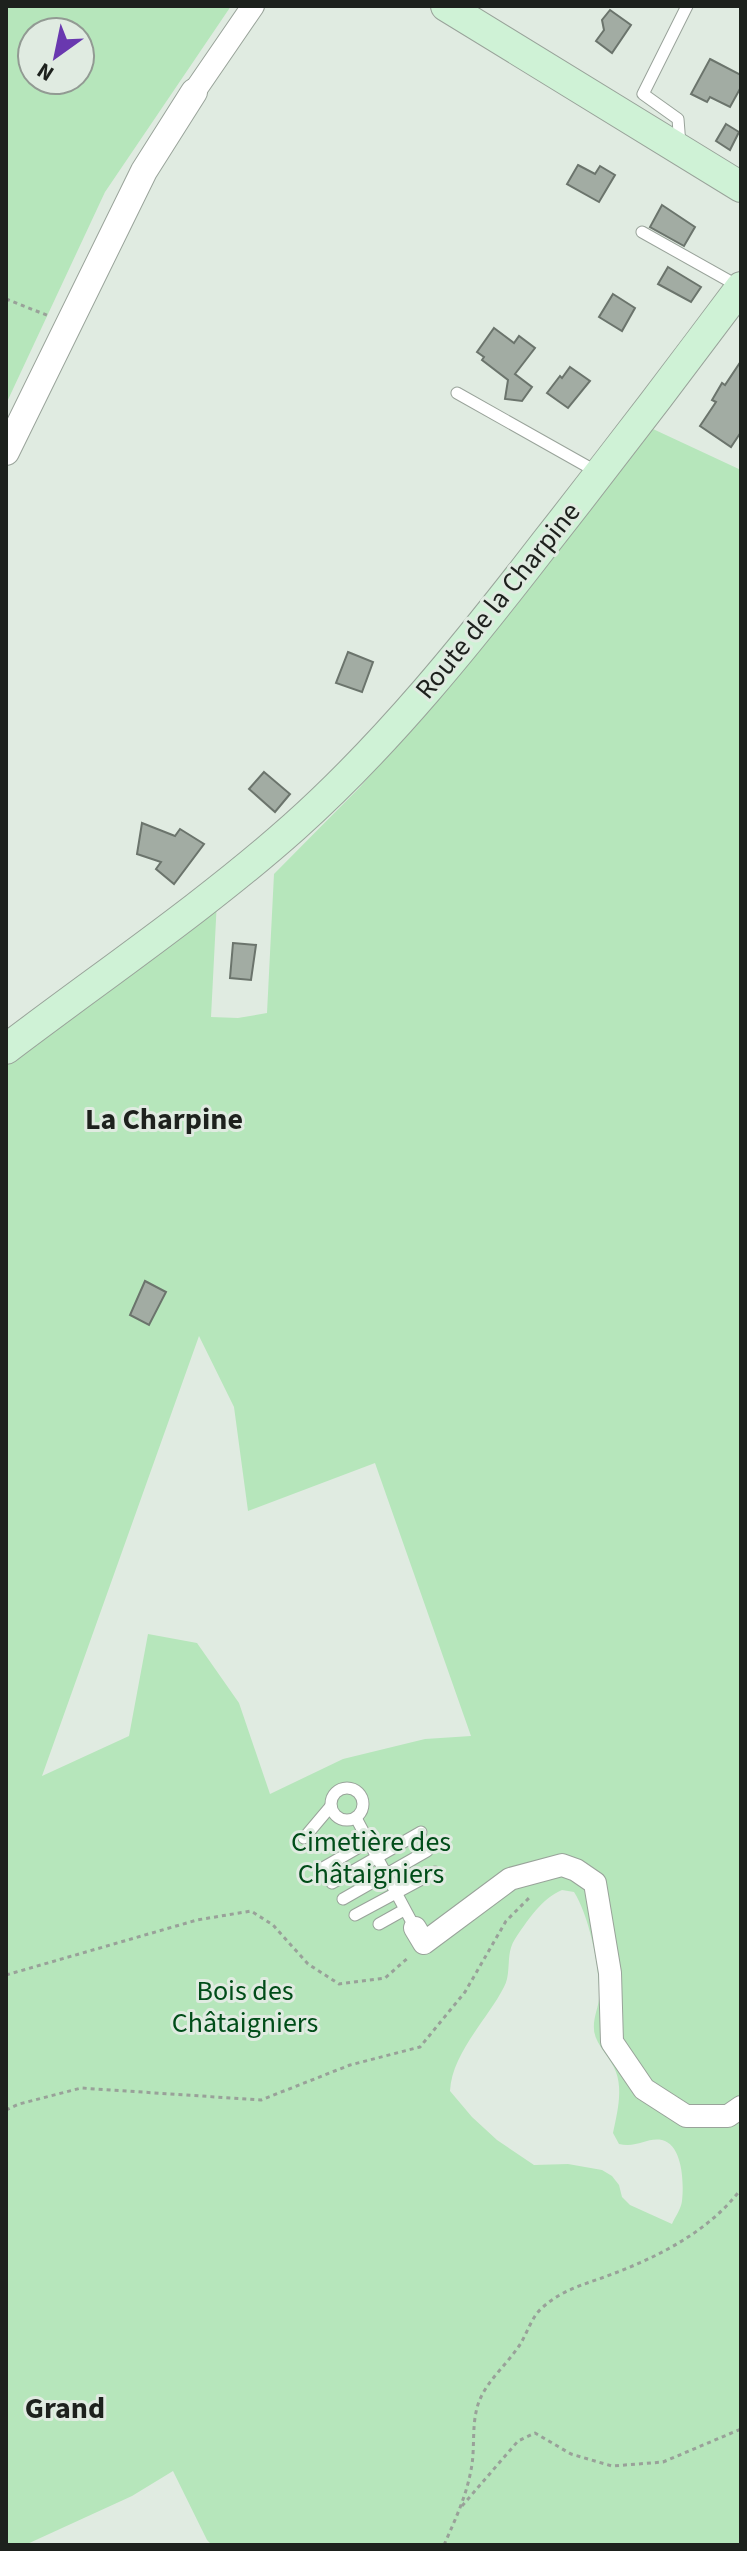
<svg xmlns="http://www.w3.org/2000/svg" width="747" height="2551" font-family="'Source Sans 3',sans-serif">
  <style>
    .green { fill: #b6e6bb; fill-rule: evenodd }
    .building { fill: #a2aca3; stroke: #6b746c; stroke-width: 2 }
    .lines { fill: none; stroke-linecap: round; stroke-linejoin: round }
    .service-casing { stroke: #99a39a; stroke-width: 13 }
    .minor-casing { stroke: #99a39a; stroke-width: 24 }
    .tertiary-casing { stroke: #99a39a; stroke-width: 28 }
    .secondary-casing { stroke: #99a39a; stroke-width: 32 }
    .path { stroke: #99a199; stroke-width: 3; stroke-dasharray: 4 4; stroke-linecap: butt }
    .service { stroke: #fff; stroke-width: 11 }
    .minor { stroke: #fff; stroke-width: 22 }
    .tertiary { stroke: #fff; stroke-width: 26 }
    .secondary { stroke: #cff2d6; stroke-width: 30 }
    .labels { text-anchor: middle; stroke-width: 6; stroke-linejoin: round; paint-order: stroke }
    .street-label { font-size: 28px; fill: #1d211d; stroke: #e0ebe1 }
    .park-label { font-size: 28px; fill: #004d19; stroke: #e0ebe1 }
    .neighbourhood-label { font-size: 30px; font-weight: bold; fill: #1d211d; stroke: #e0ebe1 }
  </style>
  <rect width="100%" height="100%" fill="#e0ebe1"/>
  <g class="green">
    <path d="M6,6H231L105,192L6,404ZM32,32H80V80H32Z"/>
    <path d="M653,429L741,470V2545H212L207,2540L173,2471L132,2496L25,2545H6V1060L217,900L211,1017L238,1018L267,1013L274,874L360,787L513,610ZM199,1336L234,1407L248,1511L375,1463L471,1736L425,1739L343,1759L270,1794L239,1703L197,1643L148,1634L129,1736L42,1776ZM562,1890L574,1892C589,1915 601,1971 599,1999C598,2008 593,2019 594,2029C594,2043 611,2058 616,2072C623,2091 617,2114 613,2133L619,2144C638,2148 647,2137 662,2140C683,2145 684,2184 682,2201C681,2209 675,2217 672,2224L630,2205L622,2197L619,2185L612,2176L602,2170L568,2164L534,2165L497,2140L472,2117L450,2091C452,2053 487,2020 504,1987C512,1972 505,1954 515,1939C527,1921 542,1898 562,1890Z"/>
  </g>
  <g class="building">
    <polygon points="610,10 631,25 612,53 596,41 604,30 602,20"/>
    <polygon points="710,59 741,75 741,87 730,107 710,97 707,102 691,94"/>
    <polygon points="726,124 739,132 730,150 716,141"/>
    <polygon points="578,165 595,174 600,166 615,175 599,202 567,184"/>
    <polygon points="662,205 695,227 684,246 650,227"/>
    <polygon points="668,267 701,287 691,302 658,284"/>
    <polygon points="613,294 635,308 622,331 599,317"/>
    <polygon points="494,328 514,343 519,336 535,348 515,374 532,387 522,401 505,399 508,380 482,360 484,357 477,352"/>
    <polygon points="741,361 741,432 731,447 700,426 716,402 712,400 722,383 725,385"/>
    <polygon points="570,367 590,381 568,408 547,393 560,376 562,378"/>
    <polygon points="348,652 373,662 362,692 336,683"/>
    <polygon points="264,772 290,794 275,812 249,789"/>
    <polygon points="142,823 175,836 180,829 204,844 174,884 156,869 161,862 137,854"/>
    <polygon points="233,943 256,945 251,980 230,978"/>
    <polygon points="145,1281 166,1292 149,1325 130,1315"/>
  </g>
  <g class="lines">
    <defs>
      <g id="service">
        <polyline points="680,145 678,119 643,94 687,6"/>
        <polyline points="642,232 740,287"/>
        <polyline points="457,393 599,473"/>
        <circle cx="347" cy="1804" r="16"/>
        <polyline points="356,1818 415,1928"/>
        <polyline points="304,1838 331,1806"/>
        <polyline points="321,1869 368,1842"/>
        <polyline points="332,1883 421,1832"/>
        <polyline points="343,1899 427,1851"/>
        <polyline points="355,1915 435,1872"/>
        <polyline points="379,1924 404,1910"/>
      </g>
      <g id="minor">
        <polyline points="194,92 253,6"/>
        <polyline points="415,1928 424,1943 510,1879 562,1865 576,1870 595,1883 610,1973 612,2042 644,2089 686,2116 728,2116 741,2107"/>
      </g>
      <polyline id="tertiary" points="6,452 144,171 194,92"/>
      <g id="secondary">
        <polyline points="446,6 741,187"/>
        <path d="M6,1049C102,976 204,907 294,827C388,743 469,642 546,542C612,458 677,373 741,287"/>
      </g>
    </defs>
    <use href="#service" class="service-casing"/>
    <use href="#minor" class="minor-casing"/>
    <use href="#tertiary" class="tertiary-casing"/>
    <use href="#secondary" class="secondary-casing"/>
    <g class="path">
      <polyline points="6,299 49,316"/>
      <polyline points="6,1975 197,1920 251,1911 273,1925 308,1964 339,1984 385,1978 409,1957"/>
      <polyline points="6,2110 19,2104 81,2088 261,2100 350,2065 420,2047 465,1992 506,1921 531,1896"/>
      <polyline points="462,2506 518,2441 535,2433 571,2454 612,2466 663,2462 741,2429"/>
      <path d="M444,2545C455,2520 466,2497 471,2470C476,2446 470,2420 481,2397C490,2378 509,2362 521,2343C528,2331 532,2316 543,2307C564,2288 590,2283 615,2273C662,2255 710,2230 741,2189"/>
    </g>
    <use href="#service" class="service"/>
    <use href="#minor" class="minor"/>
    <use href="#tertiary" class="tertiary"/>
    <use href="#secondary" class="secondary"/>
  </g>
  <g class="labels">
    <g class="street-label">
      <text transform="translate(497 600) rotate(-51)" y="10">Route de la Charpine</text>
    </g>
    <g class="park-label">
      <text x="371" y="1851">Cimetière des<tspan x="371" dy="32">Châtaigniers</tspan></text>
      <text x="245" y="2000">Bois des<tspan x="245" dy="32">Châtaigniers</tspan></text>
    </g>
    <g class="neighbourhood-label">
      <text x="164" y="1129">La Charpine</text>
      <text x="65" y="2418">Grand</text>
    </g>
  </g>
  <rect width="747" height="2551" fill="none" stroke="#1d211d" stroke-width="16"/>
  <g transform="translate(56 56) rotate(213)"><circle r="38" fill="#e0ebe1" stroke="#929a93" stroke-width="2"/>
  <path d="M0-6L14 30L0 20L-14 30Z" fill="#6938af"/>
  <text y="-12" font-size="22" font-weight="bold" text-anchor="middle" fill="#1d211d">N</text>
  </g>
</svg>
